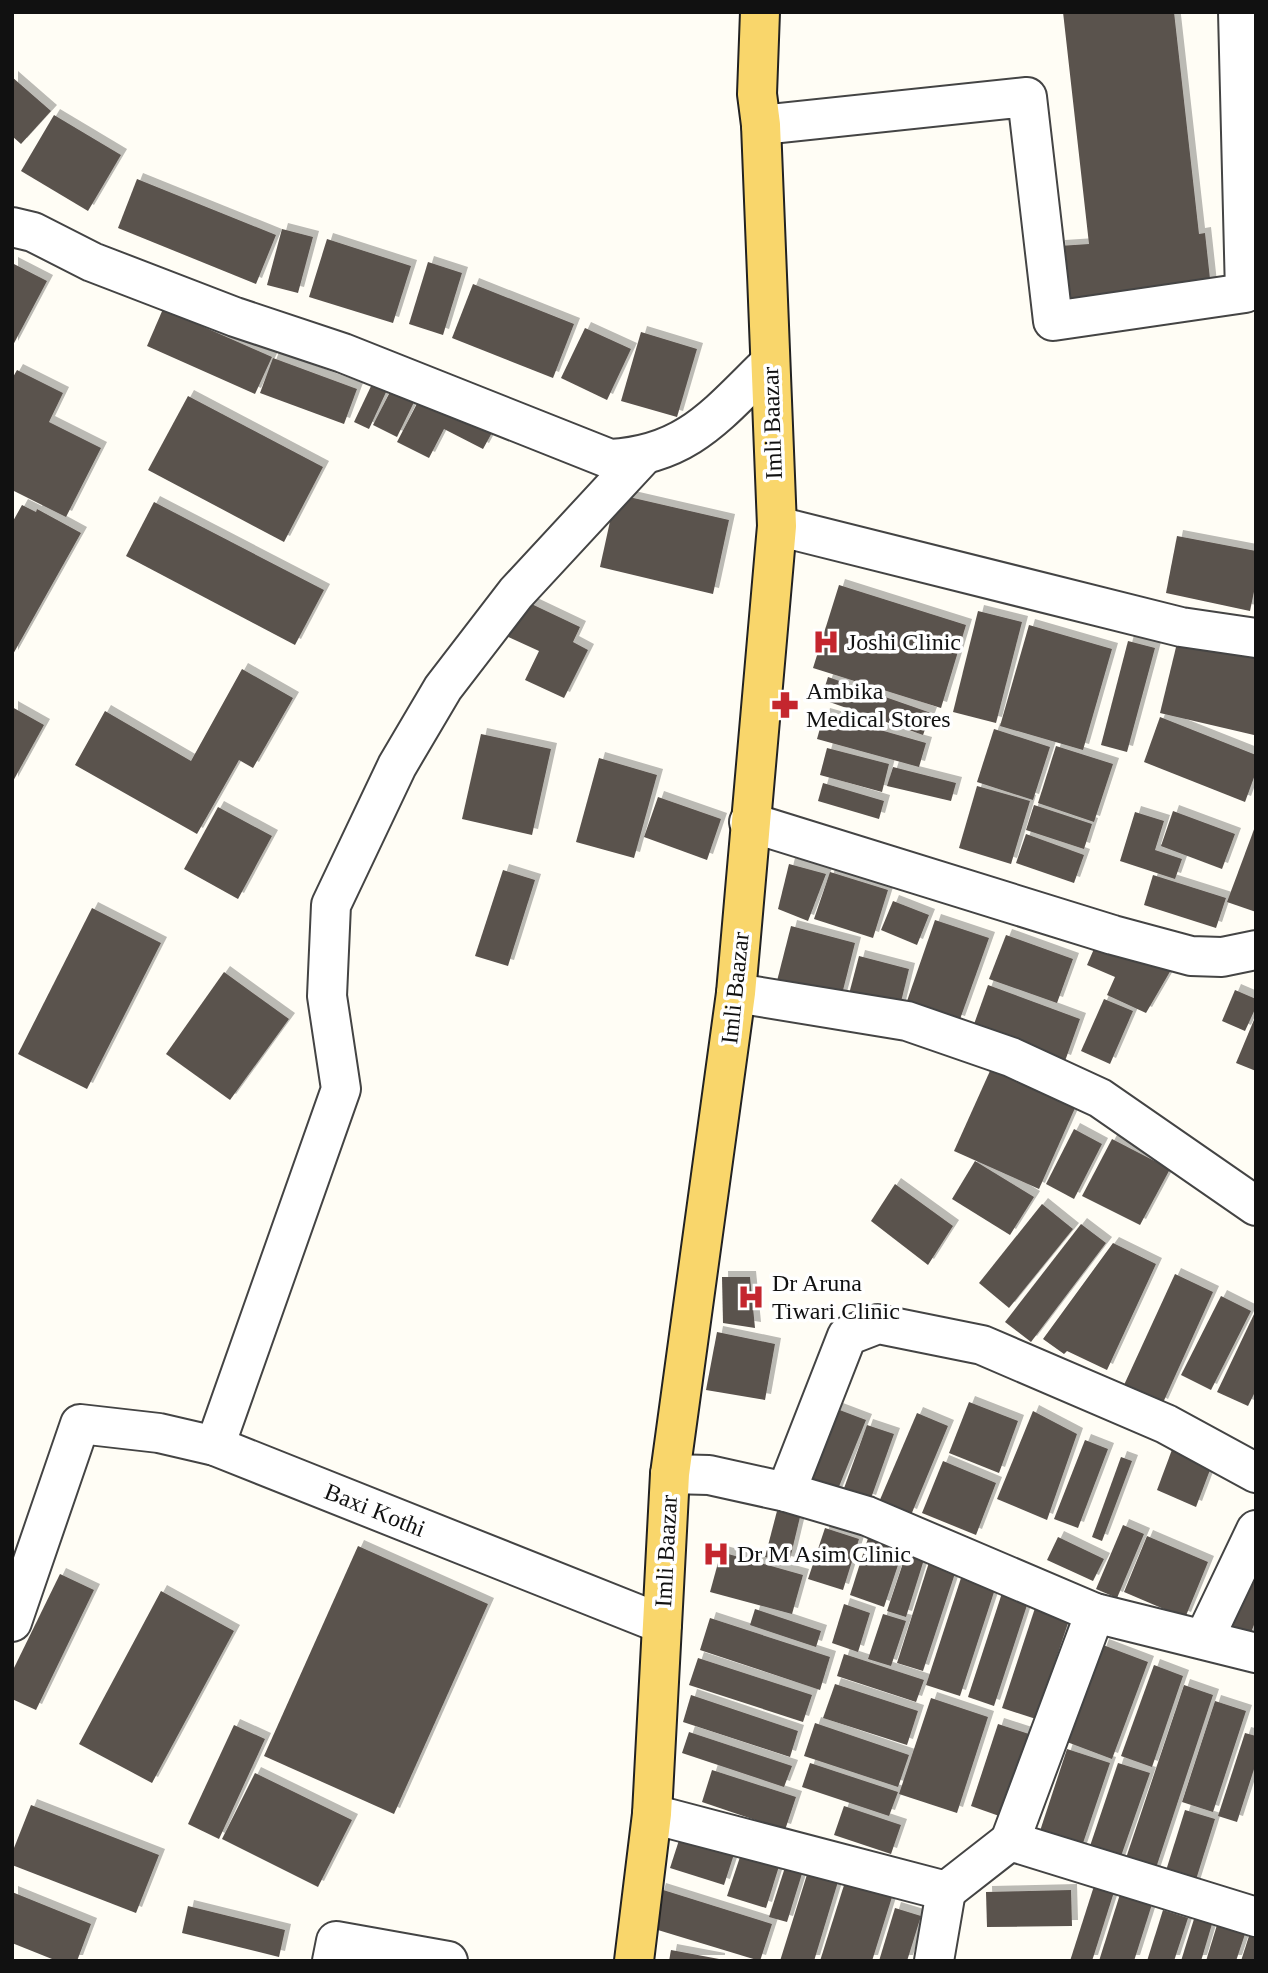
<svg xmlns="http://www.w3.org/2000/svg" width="1268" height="1973" font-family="Georgia,serif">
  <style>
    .building { fill: #5a524d; filter: url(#shadow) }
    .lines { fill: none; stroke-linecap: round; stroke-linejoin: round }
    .minor-casing { stroke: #444; stroke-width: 42 }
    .major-casing { stroke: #222; stroke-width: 42 }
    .minor { stroke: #fff; stroke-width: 38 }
    .major { stroke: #f9d66b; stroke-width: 38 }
    .labels { text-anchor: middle; stroke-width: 7; stroke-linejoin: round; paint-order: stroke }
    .street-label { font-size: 24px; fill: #111; stroke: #fff }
    .poi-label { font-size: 24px; fill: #111; stroke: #fff; text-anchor: start }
  </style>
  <defs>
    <filter id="shadow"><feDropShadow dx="6" dy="-6" stdDeviation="0" flood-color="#0004"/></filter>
  </defs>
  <rect width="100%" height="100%" fill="#fffdf5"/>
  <g class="building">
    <polygon points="1063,12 1174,12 1199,234 1205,233 1211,288 1065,303 1059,246 1089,244"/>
    <polygon points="12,77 51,111 21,144 12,136"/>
    <polygon points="54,115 121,155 88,211 21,171"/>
    <polygon points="137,179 276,235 256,284 118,228"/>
    <polygon points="282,229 313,237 298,293 267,285"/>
    <polygon points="327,239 411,266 393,323 309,297"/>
    <polygon points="428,262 462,273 443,335 409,324"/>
    <polygon points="12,263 47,281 12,347"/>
    <polygon points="473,284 574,324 553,378 452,338"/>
    <polygon points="163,309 272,357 255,394 147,346"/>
    <polygon points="585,328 631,349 607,400 561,378"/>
    <polygon points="641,332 697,349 677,417 621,401"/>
    <polygon points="273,358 357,389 344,424 260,393"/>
    <polygon points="17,370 63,393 49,422 101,448 66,517 14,491 12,495 12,379"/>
    <polygon points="373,382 387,390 369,429 354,422"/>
    <polygon points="395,382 418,394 397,437 373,425"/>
    <polygon points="423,392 494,429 483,449 444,429 429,458 397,442"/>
    <polygon points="188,396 323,467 284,542 148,470"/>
    <polygon points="616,494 729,520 713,594 600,567"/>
    <polygon points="154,502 324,590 295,645 126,556"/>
    <polygon points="22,505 36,512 37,509 81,533 12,656 12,523"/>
    <polygon points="1177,536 1256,551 1256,582 1250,611 1166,593"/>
    <polygon points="839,585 966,625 941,708 813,668"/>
    <polygon points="521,599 580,627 573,642 588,650 564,698 525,680 539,651 504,635"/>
    <polygon points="978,611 1022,622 996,723 953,712"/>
    <polygon points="1029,625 1112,649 1083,750 1000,726"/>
    <polygon points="1178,639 1256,658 1254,735 1160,713"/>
    <polygon points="1128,641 1155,648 1127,752 1101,745"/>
    <polygon points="242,669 293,698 253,768 239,760 197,834 75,765 105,711 191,761"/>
    <polygon points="828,677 931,713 923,735 821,699"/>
    <polygon points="12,707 44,725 12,783"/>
    <polygon points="824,714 926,743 919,767 817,739"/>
    <polygon points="1160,717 1256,755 1256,772 1245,802 1144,762"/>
    <polygon points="994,729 1050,747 1033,800 977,782"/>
    <polygon points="481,734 551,749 532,835 462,819"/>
    <polygon points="1056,746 1113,764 1094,822 1038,803"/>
    <polygon points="827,748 889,764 882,792 820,775"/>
    <polygon points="599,758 657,775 634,858 576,842"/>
    <polygon points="893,767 956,783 951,801 887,786"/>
    <polygon points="823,783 884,801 879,819 818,801"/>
    <polygon points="977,786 1030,801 1011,864 959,848"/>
    <polygon points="658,797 721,819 707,860 644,837"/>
    <polygon points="1034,805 1092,824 1084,849 1026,830"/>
    <polygon points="218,807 272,836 238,899 184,869"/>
    <polygon points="1173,811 1235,834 1222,869 1161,846"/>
    <polygon points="1135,812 1164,821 1155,850 1182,859 1175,879 1120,861"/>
    <polygon points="1256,824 1256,912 1227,902"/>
    <polygon points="1026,834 1084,855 1074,883 1016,863"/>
    <polygon points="789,864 826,874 808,921 778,909"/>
    <polygon points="503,870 535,880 508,966 475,956"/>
    <polygon points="830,872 888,890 873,938 814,919"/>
    <polygon points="1153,875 1226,898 1216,928 1144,905"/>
    <polygon points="893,901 929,915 917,945 881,930"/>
    <polygon points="92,908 161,943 87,1089 18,1054"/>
    <polygon points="935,920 989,938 959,1022 906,1004"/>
    <polygon points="791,926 855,943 841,998 777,981"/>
    <polygon points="1006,935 1073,959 1057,1003 989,979"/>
    <polygon points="1100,935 1175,963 1146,1013 1107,995 1115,977 1087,965"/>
    <polygon points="859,956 909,969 900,1006 849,994"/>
    <polygon points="224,972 289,1019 230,1100 166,1054"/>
    <polygon points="988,985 1080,1019 1065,1061 973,1027"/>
    <polygon points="1235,990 1256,999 1256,1007 1245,1031 1222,1021"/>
    <polygon points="1104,999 1133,1011 1110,1064 1081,1051"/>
    <polygon points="1256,1015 1256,1071 1236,1063"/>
    <polygon points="994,1062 1079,1099 1039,1189 954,1151"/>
    <polygon points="1074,1129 1102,1144 1074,1199 1046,1184"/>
    <polygon points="1112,1139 1170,1169 1140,1225 1082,1196"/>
    <polygon points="975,1161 1034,1197 1010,1235 952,1199"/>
    <polygon points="895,1184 953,1226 928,1265 871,1221"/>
    <polygon points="1042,1204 1073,1229 1009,1308 979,1283"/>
    <polygon points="1081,1224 1106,1243 1031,1342 1005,1322"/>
    <polygon points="1113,1243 1156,1264 1107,1370 1067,1351 1064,1354 1043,1339"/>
    <polygon points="1175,1274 1213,1292 1162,1405 1124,1385"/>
    <polygon points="722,1277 750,1277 755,1328 723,1323"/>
    <polygon points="1221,1296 1251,1311 1211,1390 1181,1375"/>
    <polygon points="1256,1310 1256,1390 1248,1406 1217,1392"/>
    <polygon points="717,1332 775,1344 765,1400 706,1390"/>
    <polygon points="969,1402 1018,1421 999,1473 949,1453"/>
    <polygon points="837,1409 866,1420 836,1494 806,1483"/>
    <polygon points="1033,1411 1077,1434 1047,1520 997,1499"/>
    <polygon points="917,1413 948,1426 911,1515 879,1502"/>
    <polygon points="867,1425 894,1434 870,1501 843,1491"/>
    <polygon points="1085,1440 1108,1449 1078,1528 1054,1519"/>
    <polygon points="1173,1447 1213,1462 1196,1507 1157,1490"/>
    <polygon points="1121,1457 1132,1461 1102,1541 1092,1537"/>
    <polygon points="943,1461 996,1483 976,1535 922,1513"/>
    <polygon points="777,1511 800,1517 789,1563 765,1557"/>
    <polygon points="1123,1525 1144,1534 1117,1598 1096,1589"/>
    <polygon points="825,1528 859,1539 843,1590 808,1579"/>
    <polygon points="869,1535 904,1547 884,1607 850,1595"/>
    <polygon points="1147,1536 1208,1562 1185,1618 1124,1592"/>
    <polygon points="1058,1537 1104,1559 1093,1581 1047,1560"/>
    <polygon points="358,1546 488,1604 394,1814 264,1756"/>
    <polygon points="908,1548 926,1553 906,1617 887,1611"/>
    <polygon points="721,1552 803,1575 792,1614 710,1592"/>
    <polygon points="932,1553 959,1561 923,1671 897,1663"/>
    <polygon points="60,1574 94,1590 36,1710 12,1699 12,1672"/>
    <polygon points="961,1578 995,1589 960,1696 926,1685"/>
    <polygon points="1240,1578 1256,1584 1256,1620 1247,1642 1219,1631"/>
    <polygon points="1003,1590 1029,1599 994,1706 968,1697"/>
    <polygon points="161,1591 234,1631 152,1783 79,1744"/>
    <polygon points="1037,1602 1071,1614 1036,1719 1002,1708"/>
    <polygon points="844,1604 870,1613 858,1652 832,1643"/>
    <polygon points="755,1609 821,1631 816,1647 750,1625"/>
    <polygon points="883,1614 906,1621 891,1666 868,1659"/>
    <polygon points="710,1618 830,1657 820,1690 700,1650"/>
    <polygon points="1103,1645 1148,1662 1112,1759 1067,1742"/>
    <polygon points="844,1654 924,1680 916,1702 837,1676"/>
    <polygon points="698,1658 812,1695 803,1722 689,1685"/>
    <polygon points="1154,1665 1183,1676 1152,1767 1121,1756"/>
    <polygon points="835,1684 918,1711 907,1745 823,1718"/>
    <polygon points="1184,1685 1213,1695 1154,1874 1124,1864"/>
    <polygon points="691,1695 798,1731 790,1757 683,1722"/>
    <polygon points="931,1698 988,1717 957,1813 899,1794"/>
    <polygon points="1215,1701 1246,1711 1213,1812 1182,1802"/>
    <polygon points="815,1723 909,1755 898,1787 804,1756"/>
    <polygon points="998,1724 1029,1734 1002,1817 971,1806"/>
    <polygon points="234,1725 265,1739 219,1839 188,1824"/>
    <polygon points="689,1732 792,1766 784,1787 682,1753"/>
    <polygon points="1245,1733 1256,1736 1256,1763 1237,1822 1218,1816"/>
    <polygon points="1067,1749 1110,1763 1080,1852 1038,1837"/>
    <polygon points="810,1763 898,1792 889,1816 802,1787"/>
    <polygon points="1118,1763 1150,1773 1119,1862 1088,1852"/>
    <polygon points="712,1770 796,1797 785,1830 702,1802"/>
    <polygon points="255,1773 352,1820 318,1887 222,1839"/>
    <polygon points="31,1805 159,1855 136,1913 12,1865 12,1853"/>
    <polygon points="844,1806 901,1825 891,1854 834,1835"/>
    <polygon points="1185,1810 1215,1819 1194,1886 1164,1877"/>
    <polygon points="681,1834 735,1851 724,1885 670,1868"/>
    <polygon points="742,1851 780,1863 766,1908 727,1896"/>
    <polygon points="788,1858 805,1864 787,1922 769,1917"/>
    <polygon points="810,1865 840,1875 814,1961 780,1961"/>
    <polygon points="845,1882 892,1897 872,1961 820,1961"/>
    <polygon points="1094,1886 1114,1892 1092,1961 1070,1961"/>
    <polygon points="660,1889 772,1924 760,1961 648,1927"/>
    <polygon points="1071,1890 1072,1926 987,1927 986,1892"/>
    <polygon points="1121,1891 1153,1901 1134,1961 1099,1961"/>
    <polygon points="12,1892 91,1924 77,1961 57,1961 12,1943"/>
    <polygon points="188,1906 285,1930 279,1957 182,1933"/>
    <polygon points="895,1908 921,1916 907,1961 879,1961"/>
    <polygon points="1163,1910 1188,1918 1174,1961 1147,1961"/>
    <polygon points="1194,1919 1212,1924 1201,1961 1181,1961"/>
    <polygon points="1217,1925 1245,1934 1236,1961 1206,1961"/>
    <polygon points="1249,1936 1256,1938 1256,1961 1241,1961"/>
    <polygon points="671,1950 719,1959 719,1961 669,1961"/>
  </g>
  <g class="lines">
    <defs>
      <g id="minor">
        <polyline points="761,125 1027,97 1053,321 1245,293 1238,12"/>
        <path d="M12,227L33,232L92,262L235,317L343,353L610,459C688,455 718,413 770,363"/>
        <polyline points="777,526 1181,627 1256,638"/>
        <polyline points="749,822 1113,935 1191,956 1222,957 1256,950"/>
        <polyline points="736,993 907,1021 1011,1057 1100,1098 1256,1206"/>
        <polyline points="215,1446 341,1089 327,996 331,905 397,766 443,688 516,593 642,457"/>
        <polyline points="670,1474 709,1475 786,1492 867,1516 1095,1613 1256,1653"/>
        <polyline points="786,1492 847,1336 878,1324 982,1345 1166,1424 1256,1473"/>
        <polyline points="12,1622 80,1424 159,1433 215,1446 662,1624"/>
        <polyline points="1204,1639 1256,1530"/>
        <polyline points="652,1814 946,1891 1010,1841 1256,1917"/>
        <polyline points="1010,1841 1095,1613"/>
        <polyline points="332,1961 336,1941 448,1961"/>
        <polyline points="934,1961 946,1891"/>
      </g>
      <polyline id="major" points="634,1961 652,1814 670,1474 736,993 777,526 761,125 757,94 760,12"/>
    </defs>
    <use href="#minor" class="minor-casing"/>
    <use href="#major" class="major-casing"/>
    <use href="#minor" class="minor"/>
    <use href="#major" class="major"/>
  </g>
  <defs>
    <symbol id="hospital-bare" viewBox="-9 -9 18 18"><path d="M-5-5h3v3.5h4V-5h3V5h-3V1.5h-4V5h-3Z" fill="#c4262e" stroke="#fff" stroke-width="2.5" paint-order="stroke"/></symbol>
    <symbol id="pharmacy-bare" viewBox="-9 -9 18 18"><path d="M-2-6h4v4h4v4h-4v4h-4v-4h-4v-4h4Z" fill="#c4262e" stroke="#fff" stroke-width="2.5" paint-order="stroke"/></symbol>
  </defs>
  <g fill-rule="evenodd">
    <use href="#hospital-bare" x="807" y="623" width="38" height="38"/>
    <use href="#pharmacy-bare" x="766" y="686" width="38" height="38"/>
    <use href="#hospital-bare" x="732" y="1278" width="38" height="38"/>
    <use href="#hospital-bare" x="697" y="1535" width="38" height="38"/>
  </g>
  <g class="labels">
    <g class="street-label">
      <text transform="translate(772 423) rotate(-92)" y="8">Imli Baazar</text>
      <text transform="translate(735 988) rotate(-84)" y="8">Imli Baazar</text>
      <text transform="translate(375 1510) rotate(22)" y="8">Baxi Kothi</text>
      <text transform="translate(666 1551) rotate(-87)" y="8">Imli Baazar</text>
    </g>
    <g class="poi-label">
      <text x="847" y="650">Joshi Clinic</text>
      <text x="806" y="699">Ambika<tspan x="806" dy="28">Medical Stores</tspan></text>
      <text x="772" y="1291">Dr Aruna<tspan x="772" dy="28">Tiwari Clinic</tspan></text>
      <text x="737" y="1562">Dr M Asim Clinic</text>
    </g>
  </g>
  <rect width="1268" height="1973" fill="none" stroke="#111111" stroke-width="28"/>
</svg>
